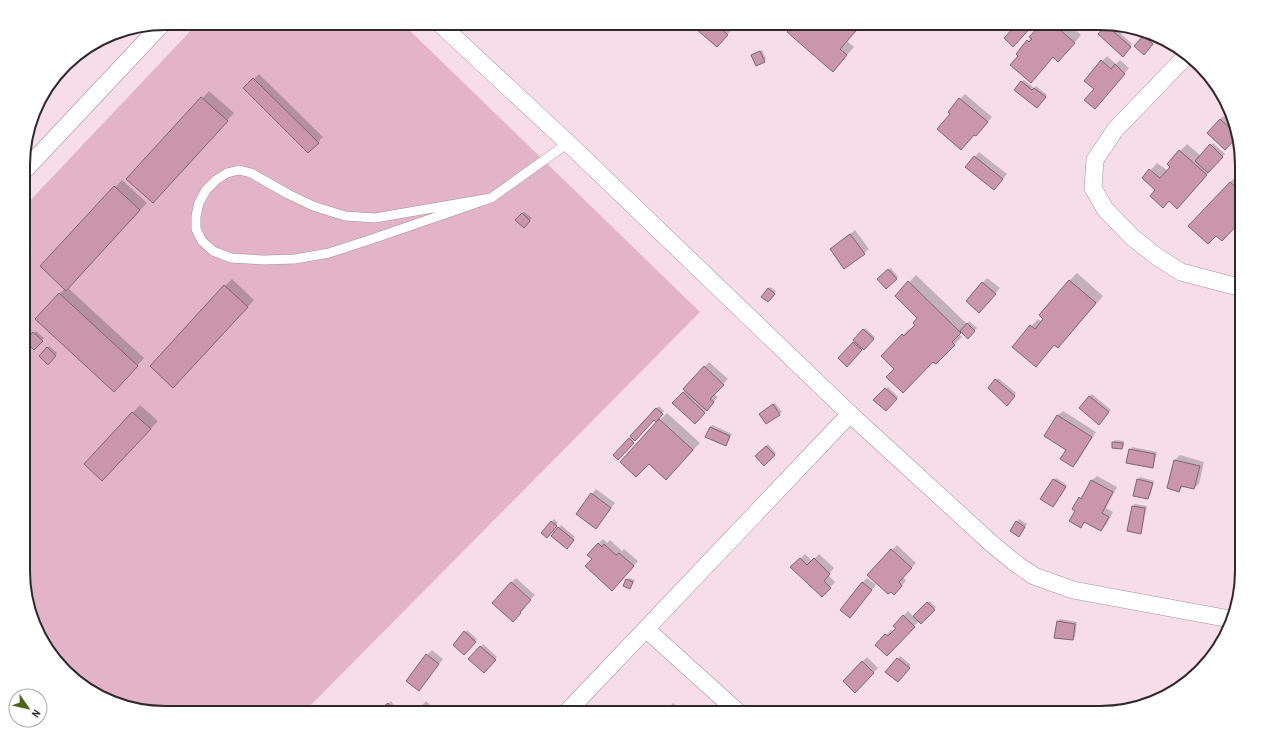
<svg xmlns="http://www.w3.org/2000/svg" width="1265" height="736" font-family="'Archivo Narrow',sans-serif">
  <style>
    .green { fill: #e3b4c7 }
    .shadow { fill: #0003 }
    .building { fill: #ca96ac; stroke: #7d6770 }
    .lines { fill: none; stroke-linecap: round; stroke-linejoin: round }
    .lane-casing { stroke: #a68f99; stroke-width: 10 }
    .street-casing { stroke: #a68f99; stroke-width: 18 }
    .lane { stroke: #fff; stroke-width: 9 }
    .street { stroke: #fff; stroke-width: 17 }
    .rim { fill: none; stroke: #31282c; stroke-width: 2 }
  </style>
  <rect width="100%" height="100%" fill="#f6dde7"/>
  <polygon class="green" points="198,23 402,23 700,312 303,713 165,713 94,694 47,650 24,589 24,207"/>
  <g class="shadow">
    <polygon points="703,23 725,23 732,30 721,41"/>
    <polygon points="796,23 862,23 847,41 854,47 840,63"/>
    <polygon points="1043,23 1067,23 1081,35 1066,53 1054,56 1038,74 1020,56 1028,41"/>
    <polygon points="1107,25 1113,26 1132,44 1122,55 1099,34"/>
    <polygon points="1145,35 1154,41 1146,51 1136,46"/>
    <polygon points="762,50 766,59 764,61 752,55"/>
    <polygon points="1107,56 1116,64 1120,60 1129,68 1099,103 1095,89 1085,81"/>
    <polygon points="259,74 323,137 308,152 245,88"/>
    <polygon points="1024,80 1034,88 1036,86 1047,95 1039,105 1022,82"/>
    <polygon points="209,91 234,113 160,194 128,179"/>
    <polygon points="965,94 992,117 981,130 974,134 952,114 960,99"/>
    <polygon points="1225,115 1229,118 1235,137 1220,119"/>
    <polygon points="1213,143 1225,154 1184,200 1157,190 1144,178 1157,163 1168,171 1180,151 1187,144 1201,156"/>
    <polygon points="979,152 1007,174 999,184 975,157"/>
    <polygon points="1242,172 1242,219 1216,234 1190,226 1230,182 1238,175 1239,176"/>
    <polygon points="122,180 147,203 68,288 144,358 121,383 37,319 65,288 115,187"/>
    <polygon points="524,212 532,218 524,227 517,220"/>
    <polygon points="855,230 869,249 864,253 831,249"/>
    <polygon points="891,268 898,277 886,288 878,279"/>
    <polygon points="1077,273 1103,296 1065,340 1055,344 1043,358 1013,346 1038,319 1042,322 1069,281"/>
    <polygon points="916,275 967,324 969,321 977,328 968,337 962,331 959,334 962,337 943,356 933,361 895,369 882,356 910,328 912,330 916,325 919,318 896,296"/>
    <polygon points="987,278 1000,288 984,307 967,301"/>
    <polygon points="232,279 254,300 181,379 225,286"/>
    <polygon points="770,287 776,291 770,299 768,289"/>
    <polygon points="865,328 875,337 847,365 839,358"/>
    <polygon points="36,331 44,338 34,349 27,341"/>
    <polygon points="49,346 57,353 48,363 40,356"/>
    <polygon points="709,362 728,379 714,394 718,397 695,423 674,403"/>
    <polygon points="998,378 1016,393 1009,403 989,387"/>
    <polygon points="888,387 898,397 886,410 875,400"/>
    <polygon points="1092,394 1111,410 1101,421 1080,408"/>
    <polygon points="775,403 782,412 767,423 763,412"/>
    <polygon points="140,405 158,421 110,472 85,464"/>
    <polygon points="659,406 664,411 656,420 654,419 618,458 614,455"/>
    <polygon points="1063,411 1096,432 1078,461 1073,466 1068,450 1045,435 1058,415"/>
    <polygon points="667,413 700,443 673,471 660,420"/>
    <polygon points="712,425 732,434 725,445 710,427"/>
    <polygon points="1115,440 1124,441 1124,446 1122,448 1113,442"/>
    <polygon points="768,444 776,453 764,464 756,456"/>
    <polygon points="1132,447 1157,452 1154,464 1152,467 1130,450"/>
    <polygon points="1180,455 1204,462 1199,484 1194,488 1184,486 1179,491 1168,488 1175,460"/>
    <polygon points="1097,476 1117,487 1106,508 1113,512 1106,525 1101,530 1086,522 1081,526 1076,510 1080,498 1085,493 1092,480"/>
    <polygon points="1140,477 1154,481 1150,496 1148,498 1138,480"/>
    <polygon points="1056,478 1067,485 1055,504 1054,480"/>
    <polygon points="596,489 615,503 596,528 592,494"/>
    <polygon points="1135,504 1147,506 1142,530 1140,533 1128,531 1133,506"/>
    <polygon points="554,519 558,523 549,535 542,533"/>
    <polygon points="1019,519 1027,524 1021,534 1011,531"/>
    <polygon points="561,525 575,537 569,546 552,536"/>
    <polygon points="603,539 607,543 610,540 622,551 624,549 638,561 616,585 593,559 598,544"/>
    <polygon points="897,545 916,563 903,577 906,581 894,594 892,550"/>
    <polygon points="805,554 812,561 819,554 834,568 828,575 835,582 822,596 792,567"/>
    <polygon points="516,578 535,595 524,606 525,608 513,621 511,583"/>
    <polygon points="629,578 635,580 630,588 627,580"/>
    <polygon points="867,578 876,585 850,617 862,583"/>
    <polygon points="929,601 936,607 921,623 919,621 887,654 877,645 891,630 893,632 897,628 895,626 908,611 914,617"/>
    <polygon points="1060,619 1077,622 1075,637 1072,639 1058,622"/>
    <polygon points="467,630 477,639 464,653 454,645"/>
    <polygon points="483,644 497,657 484,672 470,659"/>
    <polygon points="432,650 443,659 419,690 427,655"/>
    <polygon points="900,656 911,665 900,679 886,672"/>
    <polygon points="867,657 878,668 855,692 844,681"/>
    <polygon points="391,701 396,708 391,713 377,713"/>
    <polygon points="426,701 439,713 415,713"/>
    <polygon points="673,703 683,713 664,713"/>
  </g>
  <g class="building">
    <polygon points="702,23 715,23 728,35 717,47 696,29"/>
    <polygon points="795,23 810,23 812,24 813,23 863,23 840,49 847,55 833,72 787,32"/>
    <polygon points="1018,23 1035,23 1013,47 1004,38"/>
    <polygon points="1042,23 1052,23 1075,43 1058,62 1053,57 1031,83 1010,65 1018,56 1016,54 1027,40 1029,42 1032,39 1029,37"/>
    <polygon points="1106,25 1131,47 1123,57 1098,34"/>
    <polygon points="1143,36 1153,44 1144,55 1134,46"/>
    <polygon points="760,51 765,62 756,66 751,55"/>
    <polygon points="1101,60 1111,69 1115,64 1125,74 1095,109 1084,100 1094,89 1084,81"/>
    <polygon points="253,78 319,143 308,153 243,88"/>
    <polygon points="1021,81 1032,90 1034,88 1046,97 1037,108 1014,90"/>
    <polygon points="201,97 228,121 153,203 126,179"/>
    <polygon points="959,98 988,122 976,136 974,135 961,150 937,129 950,114 948,112"/>
    <polygon points="1220,119 1233,131 1236,138 1225,150 1207,133"/>
    <polygon points="1210,144 1223,157 1208,173 1195,161"/>
    <polygon points="1179,150 1207,175 1177,209 1169,201 1163,208 1150,196 1155,190 1142,178 1149,169 1160,178 1170,167 1167,164"/>
    <polygon points="974,156 1003,179 994,190 965,167"/>
    <polygon points="1242,171 1242,185 1235,180"/>
    <polygon points="1230,182 1242,193 1242,195 1237,200 1242,205 1242,220 1222,241 1216,236 1208,244 1188,226"/>
    <polygon points="114,186 140,210 66,291 40,266"/>
    <polygon points="522,213 530,221 524,228 515,220"/>
    <polygon points="850,234 865,254 844,269 830,249"/>
    <polygon points="888,269 897,279 886,289 877,279"/>
    <polygon points="1069,280 1096,303 1058,348 1054,345 1036,367 1012,347 1030,325 1035,329 1043,319 1039,315"/>
    <polygon points="908,281 961,333 952,342 955,345 936,364 933,362 903,393 886,377 894,369 881,356 902,334 904,336 915,325 913,323 917,318 895,296"/>
    <polygon points="982,282 996,294 979,313 966,301"/>
    <polygon points="224,285 248,307 173,388 150,366"/>
    <polygon points="768,288 775,294 768,302 761,297"/>
    <polygon points="59,293 138,366 114,392 35,319"/>
    <polygon points="967,323 975,331 968,339 960,331"/>
    <polygon points="863,329 874,339 864,350 853,340"/>
    <polygon points="33,332 43,341 34,350 25,341"/>
    <polygon points="853,342 862,350 847,367 838,358"/>
    <polygon points="47,347 56,356 48,365 39,356"/>
    <polygon points="704,366 724,385 710,399 714,402 707,411 683,389"/>
    <polygon points="995,379 1015,396 1007,406 988,388"/>
    <polygon points="885,388 897,399 886,411 873,400"/>
    <polygon points="683,392 705,413 695,424 672,403"/>
    <polygon points="1089,396 1109,412 1099,425 1079,408"/>
    <polygon points="773,404 780,415 766,424 759,414"/>
    <polygon points="656,408 663,414 656,422 654,420 635,441 630,436"/>
    <polygon points="132,412 151,429 102,481 84,464"/>
    <polygon points="1057,415 1092,437 1073,467 1060,459 1066,450 1044,436"/>
    <polygon points="659,419 693,450 666,480 649,464 636,477 620,462"/>
    <polygon points="710,427 730,436 726,446 705,437"/>
    <polygon points="629,438 634,443 618,460 613,455"/>
    <polygon points="1112,442 1123,443 1122,449 1112,448"/>
    <polygon points="766,446 775,455 764,466 755,456"/>
    <polygon points="1129,449 1155,454 1153,468 1126,463"/>
    <polygon points="1174,460 1200,466 1194,489 1181,486 1179,492 1167,488"/>
    <polygon points="1053,479 1066,487 1053,507 1040,499"/>
    <polygon points="1137,479 1153,483 1148,499 1133,496"/>
    <polygon points="1091,480 1113,492 1102,513 1109,517 1101,531 1084,522 1081,528 1069,521 1075,511 1072,509 1079,497 1081,499"/>
    <polygon points="591,493 611,508 596,529 576,514"/>
    <polygon points="1132,506 1145,508 1141,534 1127,531"/>
    <polygon points="551,521 557,526 547,538 541,533"/>
    <polygon points="1016,521 1025,527 1019,537 1010,531"/>
    <polygon points="558,527 574,540 567,549 551,536"/>
    <polygon points="598,543 602,547 604,544 616,555 619,553 634,566 612,591 585,566 592,559 587,555"/>
    <polygon points="891,549 912,568 899,582 902,586 894,595 891,592 888,594 867,575"/>
    <polygon points="800,558 807,565 814,558 830,574 824,581 831,588 822,597 790,567"/>
    <polygon points="626,579 633,582 630,589 623,586"/>
    <polygon points="511,582 531,600 520,612 521,613 513,622 492,603"/>
    <polygon points="862,582 872,590 850,618 840,610"/>
    <polygon points="927,602 935,610 921,624 913,616"/>
    <polygon points="903,615 915,627 887,656 875,645 885,634 888,636 896,628 893,626"/>
    <polygon points="1057,621 1075,624 1073,640 1054,638"/>
    <polygon points="464,631 476,642 464,655 453,645"/>
    <polygon points="480,646 496,660 484,673 468,659"/>
    <polygon points="426,654 439,664 419,691 406,681"/>
    <polygon points="897,658 910,668 898,682 885,672"/>
    <polygon points="862,661 874,673 855,693 843,681"/>
    <polygon points="388,703 395,711 392,713 375,713"/>
    <polygon points="421,705 429,713 413,713"/>
  </g>
  <g class="lines">
    <defs>
      <polyline id="lane" points="491,198 375,218 345,216 313,206 288,194 251,173 239,170 227,173 216,180 206,190 199,203 196,216 196,229 202,241 213,251 231,258 264,260 295,259 329,253 375,238 491,198 568,143"/>
      <g id="street">
        <polyline points="439,23 568,143 850,414 992,544 1015,563 1034,576 1073,590 1230,619"/>
        <polyline points="1186,56 1115,130 1095,160 1093,188 1105,209 1132,237 1156,256 1181,272 1242,288"/>
        <polyline points="24,171 162,24"/>
        <polyline points="646,629 739,713"/>
        <polyline points="566,713 850,414"/>
      </g>
    </defs>
    <use href="#lane" class="lane-casing"/>
    <use href="#street" class="street-casing"/>
    <use href="#lane" class="lane"/>
    <use href="#street" class="street"/>
  </g>
  <path d="M0 0H1265V736H0ZM165 30H1100A135 135 0 0 1 1235 165V571A135 135 0 0 1 1100 706H165A135 135 0 0 1 30 571V165A135 135 0 0 1 165 30Z" fill="#fff" fill-rule="evenodd"/>
  <path class="rim" d="M165 30H1100A135 135 0 0 1 1235 165V571A135 135 0 0 1 1100 706H165A135 135 0 0 1 30 571V165A135 135 0 0 1 165 30Z"/>
  <g transform="translate(28 708) rotate(124)"><circle r="19" fill="#ffffff" stroke="#ada9ab"/>
  <path d="M0-3L7 15L0 10L-7 15Z" fill="#4c6616"/>
  <text y="-6" font-size="11" font-weight="bold" text-anchor="middle" fill="#31282c">N</text>
  </g>
</svg>
